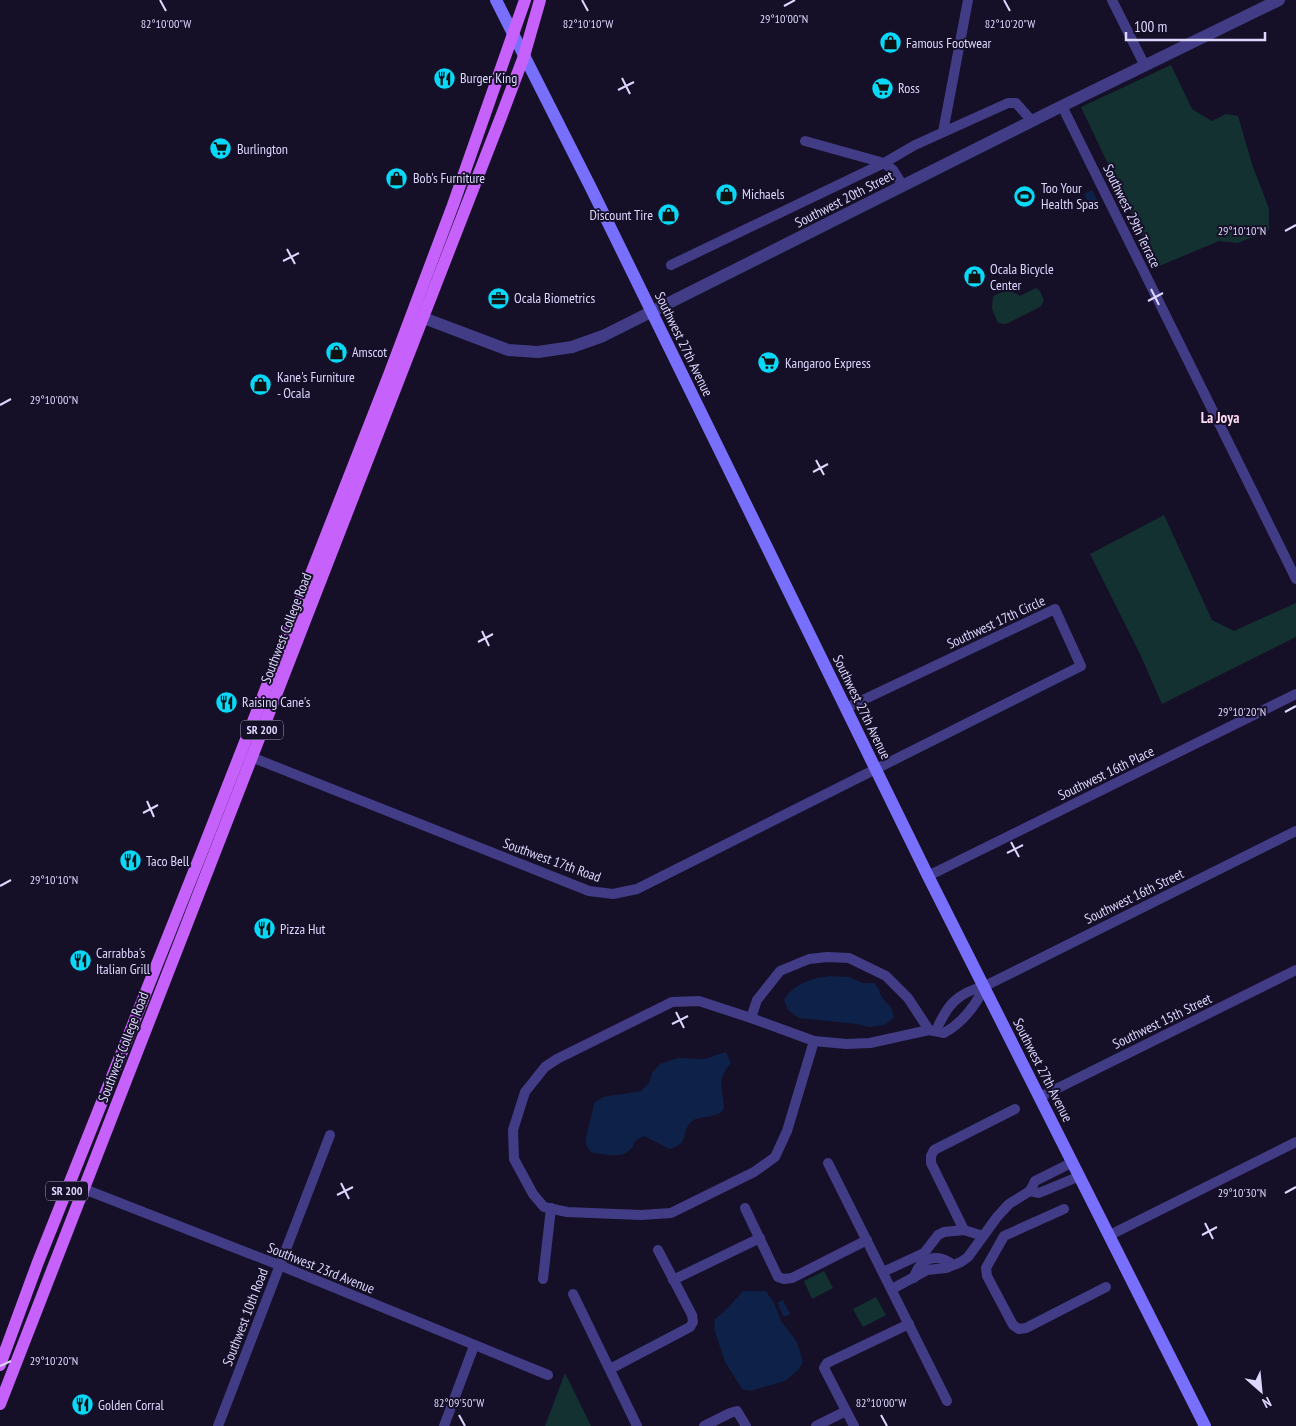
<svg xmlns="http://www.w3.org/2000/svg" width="1296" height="1426" font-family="'PT Sans Narrow',sans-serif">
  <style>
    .green { fill: #133131 }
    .water { fill: #0e2148 }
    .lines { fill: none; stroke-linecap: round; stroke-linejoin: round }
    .minor { stroke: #413c85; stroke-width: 10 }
    .tertiary { stroke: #413c85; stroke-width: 12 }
    .secondary { stroke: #7870fc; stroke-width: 12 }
    .primary { stroke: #c761fb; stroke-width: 12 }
    .ticks { fill: none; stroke: #ddd7fe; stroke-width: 2 }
    .labels { text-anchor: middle; stroke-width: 4; stroke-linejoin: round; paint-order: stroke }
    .shield { fill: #151027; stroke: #a19bbe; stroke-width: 1 }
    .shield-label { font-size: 12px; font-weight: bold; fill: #ddd7fe }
    .poi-label { font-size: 14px; fill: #ddd7fe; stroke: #151027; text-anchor: start }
    .street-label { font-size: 14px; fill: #ddd7fe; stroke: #151027 }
    .neighbourhood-label { font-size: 15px; font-weight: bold; fill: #fed9ef; stroke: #151027 }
    .ticks-label { font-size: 12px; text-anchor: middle; fill: #ddd7fe; stroke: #151027; stroke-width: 4; stroke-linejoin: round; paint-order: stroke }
  </style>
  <rect width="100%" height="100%" fill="#151027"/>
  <g class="green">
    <polygon points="1171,65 1192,109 1212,121 1226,114 1238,116 1252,164 1269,209 1269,230 1238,243 1219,241 1157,267 1081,107"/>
    <path d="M1036,288L1040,291L1044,301L1040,307L1006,324L998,323L992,309L993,296C1003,291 1010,289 1020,296Z"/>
    <polygon points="1164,515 1212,620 1234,631 1296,603 1296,637 1162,704 1140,654 1090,554"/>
    <polygon points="824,1271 833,1288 812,1299 804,1281"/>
    <polygon points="876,1297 886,1315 863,1327 853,1309"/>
    <polygon points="565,1373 591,1426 545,1426"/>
  </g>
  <g class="water">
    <polygon points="1092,190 1100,205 1092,209 1084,194"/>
    <path d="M830,976L849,977L863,983H874C879,987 879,992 882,997C889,1007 892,1004 894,1018L884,1025L869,1027L857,1024L799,1018L788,1010L784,1000C793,984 812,978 830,976Z"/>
    <path d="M726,1052L731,1063C716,1080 723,1087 724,1109C715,1120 700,1114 691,1122C680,1134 690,1143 670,1149L644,1136C631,1142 637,1142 630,1150C621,1159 601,1154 591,1152C589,1149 587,1147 586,1144C584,1138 593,1114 594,1103L603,1097L641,1091L649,1083L652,1073L660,1064L678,1058L704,1059Z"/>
    <polygon points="743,1291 766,1291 775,1305 781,1321 797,1342 803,1362 799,1369 785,1381 750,1391 742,1389 725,1362 714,1329 715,1319 728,1308"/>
    <polygon points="783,1300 790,1314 784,1317 777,1303"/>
  </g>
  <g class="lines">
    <g class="minor">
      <polyline points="1112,0 1145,66"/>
      <polyline points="1062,106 1296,579"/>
      <polyline points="943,132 968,0"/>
      <polyline points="805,141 884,163 893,170 903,186"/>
      <polyline points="671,265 884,163 915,145 1008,103 1016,103 1032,121"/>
      <polyline points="246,755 589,891 613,894 637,889 1081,666 1055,609 846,708"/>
      <polyline points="928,876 1296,694"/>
      <polyline points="751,1018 814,1041"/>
      <path d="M929,1030L870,1043L846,1044L814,1041L787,1131L775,1157L754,1172L671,1213L641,1215L567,1212L544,1207L533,1194L514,1159L513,1130L525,1092L545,1067L557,1059L672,1002L699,1001L751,1018L757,1000L780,971L809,959L827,957L849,958L886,976L908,998L929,1030L944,1033C962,1023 976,1005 985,986"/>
      <path d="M936,1031C947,1005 957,993 985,986L1296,831"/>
      <polyline points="1040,1097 1296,970"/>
      <polyline points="1073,1162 1035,1181 1030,1191 1039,1193 1080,1176"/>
      <polyline points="828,1163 947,1401"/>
      <polyline points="84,1189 279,1265 548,1375"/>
      <polyline points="745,1208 778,1277 784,1279 792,1278 867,1240"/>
      <polyline points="1064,1209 1004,1236 986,1268 987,1276 1013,1325 1019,1329 1026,1328 1106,1287"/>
      <polyline points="964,1230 931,1163 931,1156 934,1150 1015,1109"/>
      <polyline points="1110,1235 1296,1142"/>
      <polyline points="883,1272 924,1253 938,1235 944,1232 964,1230 983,1236"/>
      <path d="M914,1278C919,1258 937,1252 953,1265"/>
      <polyline points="543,1279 551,1208"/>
      <polyline points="673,1280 760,1238"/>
      <polyline points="892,1289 927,1270 946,1268 961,1262 968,1257 997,1217 1009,1204 1030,1191"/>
      <polyline points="573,1294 637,1426"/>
      <polyline points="610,1369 690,1327 693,1322 692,1315 658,1250"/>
      <polyline points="218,1426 330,1135"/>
      <polyline points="444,1426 474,1346"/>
      <polyline points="704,1426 730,1413 737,1411 746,1426"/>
      <polyline points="816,1426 846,1411"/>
      <polyline points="854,1426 824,1368 827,1363 909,1324"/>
    </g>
    <polyline class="tertiary" points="413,314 508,350 538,352 572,347 603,336 1062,106 1279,0"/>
    <polyline class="secondary" points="496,0 591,188 928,876 1205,1426"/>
    <g class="primary">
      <polyline points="0,1365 38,1262 203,849 389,375 453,205 525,0"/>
      <polyline points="0,1404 501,117 524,56 540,0"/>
    </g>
  </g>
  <path class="ticks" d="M160,0L166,11M582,0L588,11M1004,0L1010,11M784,6L795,0M622,78L630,94M618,90L634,82M1285,231L1296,225M287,249L295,264M283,261L299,253M1151,289L1159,305M1148,301L1163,293M0,405L11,399M816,460L824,475M813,472L828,464M482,631L489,646M478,642L493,634M1285,712L1296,706M147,801L154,817M143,813L158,805M1011,842L1019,857M1007,853L1023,845M0,886L11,880M676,1012L684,1028M672,1024L688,1016M341,1183L349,1199M1285,1193L1296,1187M337,1195L353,1187M1205,1223L1213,1239M1202,1235L1217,1227M0,1366L11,1361M459,1415L465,1426M881,1415L887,1426"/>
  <defs>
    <symbol id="shop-disc" viewBox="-11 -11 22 22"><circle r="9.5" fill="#08d9f9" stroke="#151027"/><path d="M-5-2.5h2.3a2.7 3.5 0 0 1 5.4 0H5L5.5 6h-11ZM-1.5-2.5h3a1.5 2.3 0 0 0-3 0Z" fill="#111"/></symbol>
    <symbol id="restaurant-disc" viewBox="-11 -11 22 22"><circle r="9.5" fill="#08d9f9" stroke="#151027"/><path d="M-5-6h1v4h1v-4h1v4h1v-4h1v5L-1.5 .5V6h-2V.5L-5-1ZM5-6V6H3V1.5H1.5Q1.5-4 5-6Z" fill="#111"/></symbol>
    <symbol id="supermarket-disc" viewBox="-11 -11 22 22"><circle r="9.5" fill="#08d9f9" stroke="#151027"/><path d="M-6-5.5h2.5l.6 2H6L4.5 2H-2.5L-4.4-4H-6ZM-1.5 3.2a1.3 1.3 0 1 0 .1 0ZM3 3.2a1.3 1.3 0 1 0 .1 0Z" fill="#111"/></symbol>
    <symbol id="stadium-disc" viewBox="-11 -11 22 22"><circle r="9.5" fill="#08d9f9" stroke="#151027"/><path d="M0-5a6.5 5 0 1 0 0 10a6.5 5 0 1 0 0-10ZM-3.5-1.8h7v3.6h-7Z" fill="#111"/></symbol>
    <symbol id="office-disc" viewBox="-11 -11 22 22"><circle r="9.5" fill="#08d9f9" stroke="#151027"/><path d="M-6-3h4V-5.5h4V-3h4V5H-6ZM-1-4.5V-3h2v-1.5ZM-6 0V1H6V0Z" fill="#111"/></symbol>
  </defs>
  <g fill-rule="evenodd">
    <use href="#shop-disc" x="878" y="30" width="25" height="25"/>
    <use href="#restaurant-disc" x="432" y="66" width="25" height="25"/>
    <use href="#supermarket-disc" x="870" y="76" width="25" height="25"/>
    <use href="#supermarket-disc" x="208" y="136" width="25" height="25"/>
    <use href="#shop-disc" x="384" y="166" width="25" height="25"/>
    <use href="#shop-disc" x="714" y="182" width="25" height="25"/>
    <use href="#stadium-disc" x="1012" y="184" width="25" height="25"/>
    <use href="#shop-disc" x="656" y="202" width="25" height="25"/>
    <use href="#shop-disc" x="962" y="264" width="25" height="25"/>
    <use href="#office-disc" x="486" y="286" width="25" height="25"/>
    <use href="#shop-disc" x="324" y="340" width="25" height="25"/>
    <use href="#supermarket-disc" x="756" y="350" width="25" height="25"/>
    <use href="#shop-disc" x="248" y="372" width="25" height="25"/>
    <use href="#restaurant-disc" x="214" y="690" width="25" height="25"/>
    <use href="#restaurant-disc" x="118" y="848" width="25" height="25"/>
    <use href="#restaurant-disc" x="252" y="916" width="25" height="25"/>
    <use href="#restaurant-disc" x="68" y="948" width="25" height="25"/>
    <use href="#restaurant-disc" x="70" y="1392" width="25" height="25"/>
  </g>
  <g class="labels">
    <g class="shield">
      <rect x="241" y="720.5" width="42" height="19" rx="4"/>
      <rect x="46" y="1181.5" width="42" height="19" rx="4"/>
    </g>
    <g class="shield-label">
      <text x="262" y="734">SR 200</text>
      <text x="67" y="1195">SR 200</text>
    </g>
    <g class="poi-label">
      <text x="906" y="48">Famous Footwear</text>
      <text x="460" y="83">Burger King</text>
      <text x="898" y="93">Ross</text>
      <text x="237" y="154">Burlington</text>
      <text x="413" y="183">Bob's Furniture</text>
      <text x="1041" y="193">Too Your<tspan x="1041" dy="16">Health Spas</tspan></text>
      <text x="742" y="199">Michaels</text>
      <text x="653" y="220" text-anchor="end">Discount Tire</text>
      <text x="990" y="274">Ocala Bicycle<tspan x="990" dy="16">Center</tspan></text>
      <text x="514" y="303">Ocala Biometrics</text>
      <text x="352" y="357">Amscot</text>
      <text x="785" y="368">Kangaroo Express</text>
      <text x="277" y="382">Kane's Furniture<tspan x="277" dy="16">- Ocala</tspan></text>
      <text x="242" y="707">Raising Cane's</text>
      <text x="146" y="866">Taco Bell</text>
      <text x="280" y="934">Pizza Hut</text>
      <text x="96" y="958">Carrabba's<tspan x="96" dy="16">Italian Grill</tspan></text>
      <text x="98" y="1410">Golden Corral</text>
    </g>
    <g class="street-label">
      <text transform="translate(844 199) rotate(-27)" y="5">Southwest 20th Street</text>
      <text transform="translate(1132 216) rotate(64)" y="5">Southwest 29th Terrace</text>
      <text transform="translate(684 344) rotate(64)" y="5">Southwest 27th Avenue</text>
      <text transform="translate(996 622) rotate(-25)" y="5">Southwest 17th Circle</text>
      <text transform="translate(286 628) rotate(-69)" y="5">Southwest College Road</text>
      <text transform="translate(862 707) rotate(64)" y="5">Southwest 27th Avenue</text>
      <text transform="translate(1106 773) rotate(-26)" y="5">Southwest 16th Place</text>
      <text transform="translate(552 860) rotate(20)" y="5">Southwest 17th Road</text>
      <text transform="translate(1134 896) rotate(-26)" y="5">Southwest 16th Street</text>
      <text transform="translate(1162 1021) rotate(-26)" y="5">Southwest 15th Street</text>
      <text transform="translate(123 1047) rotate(-69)" y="5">Southwest College Road</text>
      <text transform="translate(1043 1070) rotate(63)" y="5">Southwest 27th Avenue</text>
      <text transform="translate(321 1268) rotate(22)" y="5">Southwest 23rd Avenue</text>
      <text transform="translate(245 1317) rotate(-69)" y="5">Southwest 10th Road</text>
    </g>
    <g class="neighbourhood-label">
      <text x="1220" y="423">La Joya</text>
    </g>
  </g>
  <g class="ticks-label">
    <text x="784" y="23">29°10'00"N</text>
    <text x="166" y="28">82°10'00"W</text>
    <text x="588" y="28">82°10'10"W</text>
    <text x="1010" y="28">82°10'20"W</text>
    <text x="1242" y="235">29°10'10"N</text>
    <text x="54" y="404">29°10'00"N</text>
    <text x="1242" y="716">29°10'20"N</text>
    <text x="54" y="884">29°10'10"N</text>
    <text x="1242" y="1197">29°10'30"N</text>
    <text x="54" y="1365">29°10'20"N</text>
    <text x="459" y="1407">82°09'50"W</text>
    <text x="881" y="1407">82°10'00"W</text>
  </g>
  <g transform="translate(1261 1391) rotate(153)" stroke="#151027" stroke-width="4" paint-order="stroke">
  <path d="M0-4L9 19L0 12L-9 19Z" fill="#ddd7fe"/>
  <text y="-8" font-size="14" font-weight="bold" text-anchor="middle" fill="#ddd7fe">N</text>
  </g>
  <path d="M1126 32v8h139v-8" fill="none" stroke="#ddd7fe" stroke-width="2.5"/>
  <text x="1134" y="32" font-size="15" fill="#ddd7fe" stroke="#151027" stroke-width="4" paint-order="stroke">100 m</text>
</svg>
